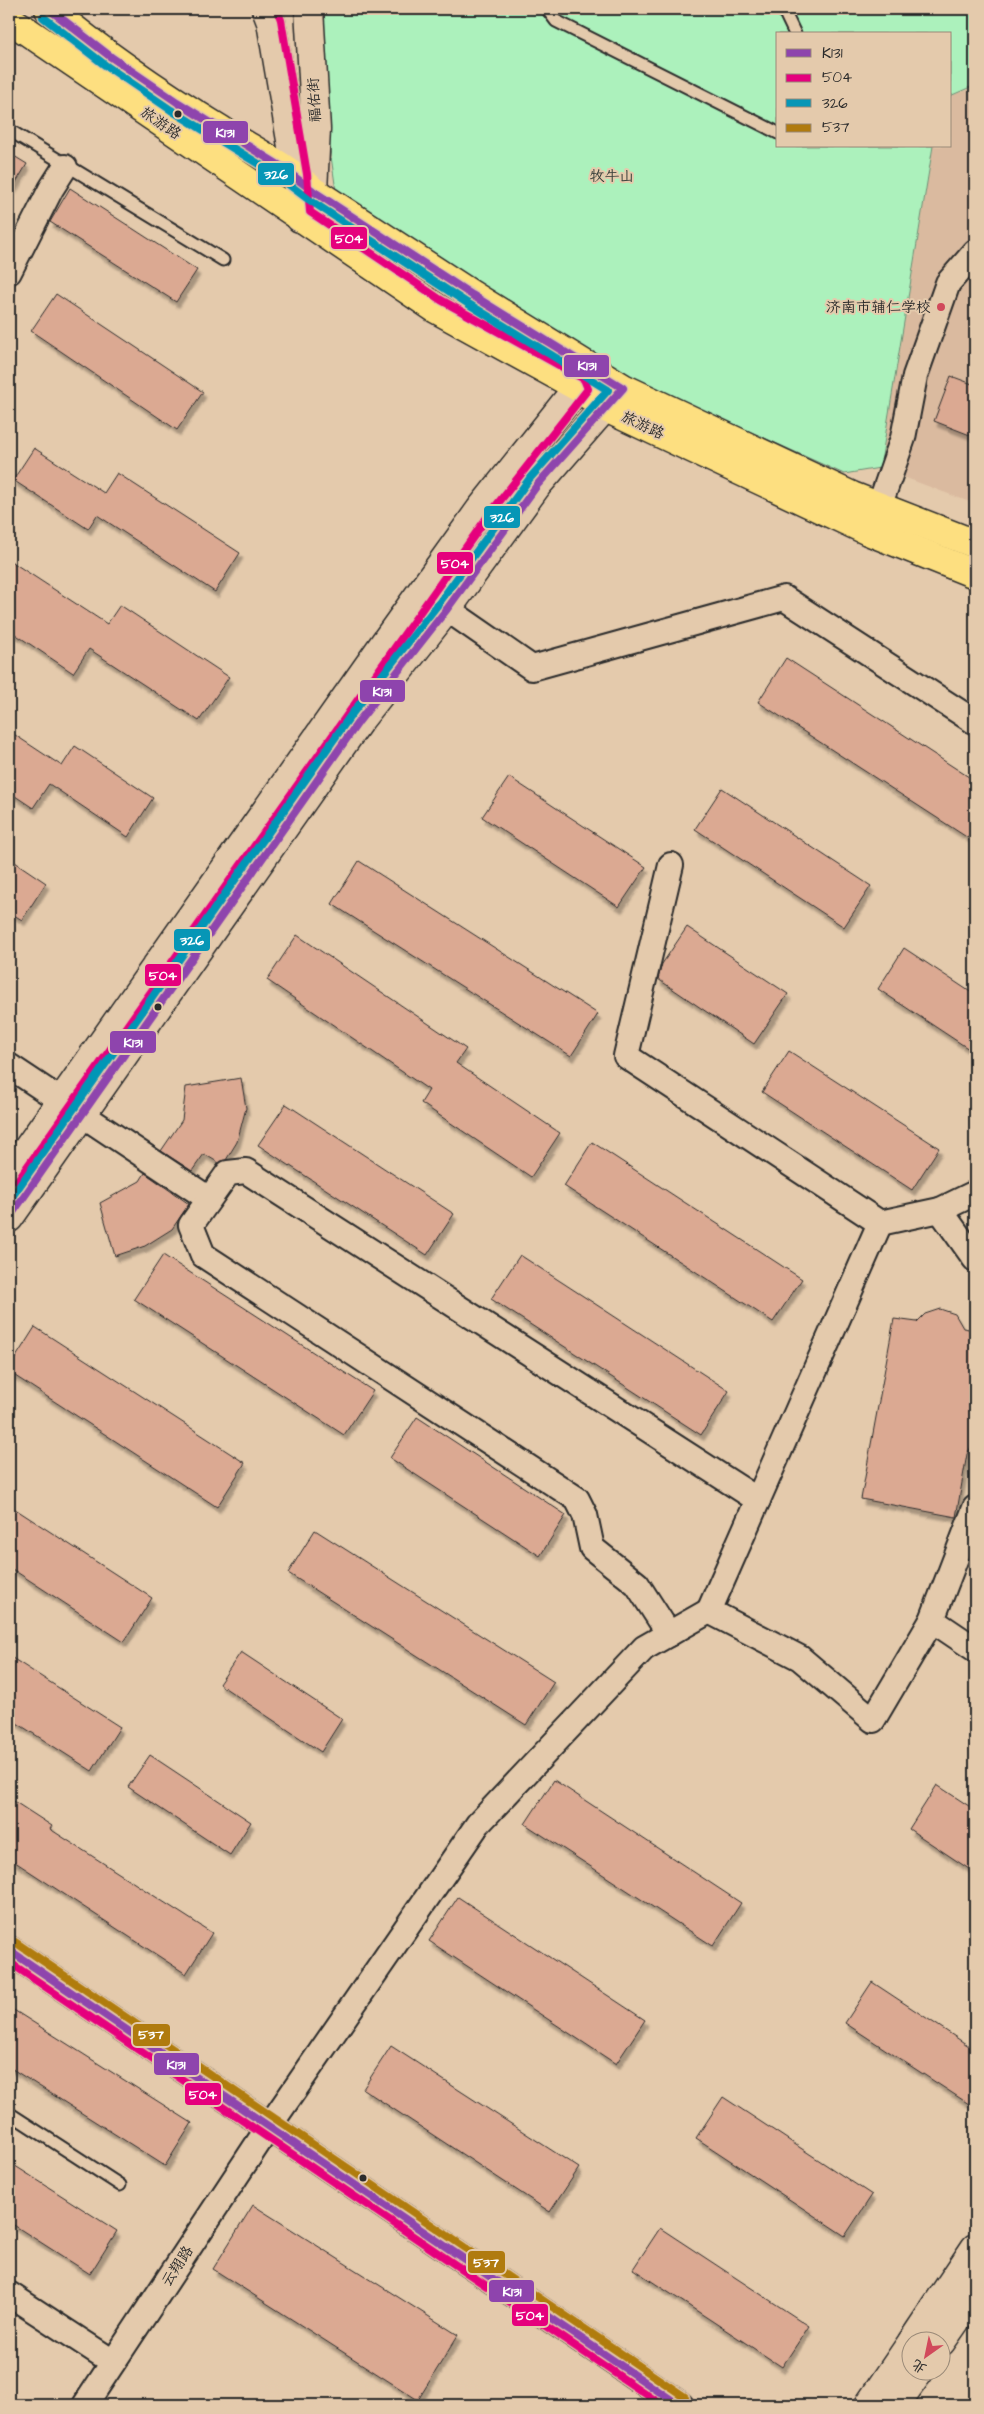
<svg xmlns="http://www.w3.org/2000/svg" width="984" height="2414" font-family="'Architects Daughter','LXGW WenKai TC',sans-serif">
  <style>
    .built { fill: #daba9f }
    .green { fill: #acf1bc; stroke: #6c8e74 }
    .building { fill: #dba992; stroke: #2b2b2b; filter: url(#shadow) }
    .lines { fill: none; stroke-linecap: round; stroke-linejoin: round }
    .lane-casing { stroke: #2b2b2b; stroke-width: 15 }
    .street-casing { stroke: #2b2b2b; stroke-width: 28 }
    .secondary-casing { stroke: #2b2b2b; stroke-width: 31 }
    .primary-casing { stroke: #2b2b2b; stroke-width: 31 }
    .lane { stroke: #e4caac; stroke-width: 11 }
    .street { stroke: #e4caac; stroke-width: 24 }
    .secondary { stroke: #e4caac; stroke-width: 28 }
    .primary { stroke: #fddf80; stroke-width: 28 }
    .bus-1-casing { stroke: #e4caac; stroke-width: 11 }
    .bus-2-casing { stroke: #e4caac; stroke-width: 11 }
    .bus-3-casing { stroke: #e4caac; stroke-width: 11 }
    .bus-4-casing { stroke: #e4caac; stroke-width: 11 }
    .bus-1 { stroke: #8e44ad; stroke-width: 8 }
    .bus-2 { stroke: #e5007d; stroke-width: 8 }
    .bus-3 { stroke: #0696b6; stroke-width: 8 }
    .bus-4 { stroke: #b07b0f; stroke-width: 8 }
    .bus-dot { fill: #2b2b2b; stroke: #e4caac; stroke-width: 2 }
    .poi-dot { fill: #d1495b; stroke: #e4caac; stroke-width: 2 }
    .labels { text-anchor: middle; stroke-width: 4; stroke-linejoin: round; paint-order: stroke }
    .street-label { font-size: 15px; fill: #2b2b2b; stroke: #e4caac }
    .park-label { font-size: 15px; fill: #383f3a; stroke: #e4caac }
    .poi-label { font-size: 15px; fill: #2b2b2b; stroke: #e4caac; text-anchor: end }
    .line-badge { stroke: #e4caac; stroke-width: 2 }
    .badge-label { font-size: 14px; text-anchor: middle; font-weight: bold; fill: #fff }
  </style>
  <defs>
    <filter id="shadow"><feDropShadow dx="3" dy="5.5" stdDeviation="1" flood-color="#0004"/></filter>
  </defs>
  <rect width="100%" height="100%" fill="#e4caac"/>
  <filter id="ink" filterUnits="userSpaceOnUse"><feTurbulence type="fractalNoise" baseFrequency=".02" numOctaves="2"/><feDisplacementMap in="SourceGraphic" scale="10" xChannelSelector="R" yChannelSelector="G"/><feConvolveMatrix kernelMatrix="1 2 1 2 8 2 1 2 1" color-interpolation-filters="sRGB"/></filter>
  <g filter="url(#ink)">
    <polygon class="built" points="975,87 975,504 880,468 933,146 950,146 950,96"/>
    <polygon class="green" points="318,9 975,9 975,85 950,96 950,34 778,34 778,146 933,146 880,468 844,474 605,366 336,191 323,101"/>
    <g class="building">
      <polygon points="9,153 27,164 9,194"/>
      <polygon points="70,188 197,270 176,302 50,222"/>
      <polygon points="56,294 203,392 177,430 31,331"/>
      <polygon points="951,376 975,385 975,437 934,421"/>
      <polygon points="34,448 104,493 117,473 240,553 215,592 97,515 88,529 13,480"/>
      <polygon points="9,560 107,624 120,605 229,677 199,721 89,649 73,673 9,630"/>
      <polygon points="786,658 975,781 975,827 968,838 758,702"/>
      <polygon points="9,731 62,766 75,746 153,798 128,837 49,784 33,808 9,792"/>
      <polygon points="509,777 646,867 619,907 482,817"/>
      <polygon points="722,788 871,886 844,927 695,829"/>
      <polygon points="9,858 46,883 22,920 9,912"/>
      <polygon points="359,861 598,1014 571,1056 332,904"/>
      <polygon points="687,927 788,994 754,1044 658,979 662,964"/>
      <polygon points="297,935 466,1049 456,1063 560,1133 531,1177 421,1103 429,1090 267,980"/>
      <polygon points="904,948 975,995 975,1053 878,989"/>
      <polygon points="789,1051 939,1148 912,1190 762,1092"/>
      <polygon points="241,1078 246,1108 237,1142 226,1160 219,1163 204,1154 192,1171 161,1151 182,1120 186,1087"/>
      <polygon points="286,1104 454,1214 427,1255 258,1145"/>
      <polygon points="592,1142 802,1279 773,1322 564,1186"/>
      <polygon points="145,1173 189,1204 172,1229 145,1246 115,1256 100,1203 140,1181"/>
      <polygon points="163,1255 373,1391 344,1435 134,1299"/>
      <polygon points="520,1255 729,1391 701,1435 491,1299"/>
      <polygon points="940,1309 955,1314 963,1328 975,1330 975,1440 967,1454 956,1517 861,1499 894,1319 917,1322 925,1314"/>
      <polygon points="35,1327 245,1463 217,1507 9,1372 9,1368"/>
      <polygon points="417,1417 566,1515 540,1556 390,1458"/>
      <polygon points="9,1505 152,1598 124,1642 9,1567"/>
      <polygon points="315,1530 554,1682 526,1725 288,1573"/>
      <polygon points="241,1652 342,1719 321,1752 219,1684"/>
      <polygon points="9,1656 120,1727 92,1771 9,1718"/>
      <polygon points="150,1755 251,1822 230,1855 128,1787"/>
      <polygon points="554,1780 741,1903 713,1946 525,1824"/>
      <polygon points="937,1785 975,1810 975,1873 909,1829"/>
      <polygon points="9,1798 52,1826 50,1829 212,1933 186,1974 9,1858"/>
      <polygon points="458,1897 645,2020 616,2064 429,1941"/>
      <polygon points="872,1982 975,2050 975,2108 845,2023"/>
      <polygon points="9,2007 192,2123 165,2166 9,2067"/>
      <polygon points="391,2046 579,2168 550,2212 363,2089"/>
      <polygon points="723,2097 872,2195 845,2236 696,2138"/>
      <polygon points="9,2162 117,2231 90,2274 9,2222"/>
      <polygon points="253,2205 458,2335 418,2400 213,2269"/>
      <polygon points="660,2228 809,2326 782,2367 633,2269"/>
    </g>
    <g class="lines">
      <defs>
        <g id="lane">
          <polyline points="547,9 556,21 778,133"/>
          <polyline points="783,9 795,34"/>
          <polyline points="9,130 223,260"/>
          <polyline points="9,2113 120,2185"/>
        </g>
        <g id="street">
          <polyline points="9,272 51,189 65,167"/>
          <polyline points="879,507 903,438 915,376 948,283 975,252"/>
          <polyline points="447,609 532,668 784,598 975,722"/>
          <polyline points="671,865 626,1056 880,1223 940,1210"/>
          <polyline points="9,1066 209,1199"/>
          <polyline points="975,1193 940,1210 975,1259"/>
          <polyline points="880,1223 709,1611 800,1658 873,1720 932,1620"/>
          <polyline points="975,1508 932,1620 975,1649"/>
          <polyline points="669,1634 637,1584 592,1548 585,1515 577,1499 203,1255 191,1225 228,1173 246,1171 758,1500"/>
          <polyline points="9,2294 113,2362"/>
          <polyline points="85,2405 268,2128 478,1824 644,1648 709,1611"/>
        </g>
        <g id="secondary">
          <polyline points="266,9 271,22 297,176 300,218"/>
          <polyline points="309,9 316,129 313,191 310,199"/>
          <polyline points="9,1175 383,645 480,510 578,387 588,366"/>
          <polyline points="9,1218 359,721 447,609 538,484 619,391"/>
          <polyline points="9,1950 679,2405"/>
          <polyline points="912,2342 975,2248"/>
          <polyline points="941,2342 975,2293"/>
          <polyline points="869,2405 912,2342"/>
          <polyline points="895,2405 919,2372"/>
        </g>
        <g id="primary">
          <path d="M49,9C102,53 162,94 221,130C252,150 286,166 313,191L472,295L623,388L852,496L975,544"/>
          <polyline points="9,19 436,309 578,387 604,407 868,531 975,574"/>
        </g>
      </defs>
      <use href="#lane" class="lane-casing"/>
      <use href="#street" class="street-casing"/>
      <use href="#secondary" class="secondary-casing"/>
      <use href="#primary" class="primary-casing"/>
      <use href="#lane" class="lane"/>
      <use href="#street" class="street"/>
      <use href="#secondary" class="secondary"/>
      <use href="#primary" class="primary"/>
      <defs>
        <g id="bus-1">
          <polyline points="9,1218 359,721 447,609 538,484 623,388 472,295 313,191 280,166 177,102 111,57 49,9"/>
          <polyline points="9,1950 679,2405"/>
        </g>
        <g id="bus-2">
          <polyline points="17,1181 488,516 588,389 584,379 441,300 310,212 307,174 281,20 277,9"/>
          <polyline points="9,1962 662,2405"/>
        </g>
        <polyline id="bus-3" points="9,1201 351,715 439,603 530,478 608,390 467,303 308,199 275,174 171,110 105,65 43,17"/>
        <polyline id="bus-4" points="15,1942 685,2397"/>
      </defs>
      <use href="#bus-1" class="bus-1-casing"/>
      <use href="#bus-2" class="bus-2-casing"/>
      <use href="#bus-3" class="bus-3-casing"/>
      <use href="#bus-4" class="bus-4-casing"/>
      <use href="#bus-1" class="bus-1"/>
      <use href="#bus-2" class="bus-2"/>
      <use href="#bus-3" class="bus-3"/>
      <use href="#bus-4" class="bus-4"/>
    </g>
  </g>
  <g class="bus-dot">
    <circle cx="178" cy="114" r="4.5"/>
    <circle cx="158" cy="1007" r="4.5"/>
    <circle cx="363" cy="2178" r="4.5"/>
  </g>
  <circle class="poi-dot" cx="941" cy="307" r="5"/>
  <g class="labels">
    <g class="street-label">
      <text transform="translate(314 100) rotate(-93)" y="5">福佑街</text>
      <text transform="translate(161 123) rotate(34)" y="5">旅游路</text>
      <text transform="translate(643 425) rotate(25)" y="5">旅游路</text>
      <text transform="translate(177 2266) rotate(-57)" y="5">云翔路</text>
    </g>
    <g class="park-label">
      <text x="612" y="181">牧牛山</text>
    </g>
    <g class="poi-label">
      <text x="931" y="312">济南市辅仁学校</text>
    </g>
  </g>
  <g class="line-badge">
    <rect x="202" y="120" width="47" height="24" rx="5" fill="#8e44ad"/>
    <rect x="257" y="162" width="38" height="24" rx="5" fill="#0696b6"/>
    <rect x="330" y="226" width="38" height="24" rx="5" fill="#e5007d"/>
    <rect x="563" y="354" width="47" height="24" rx="5" fill="#8e44ad"/>
    <rect x="483" y="505" width="38" height="24" rx="5" fill="#0696b6"/>
    <rect x="436" y="551" width="38" height="24" rx="5" fill="#e5007d"/>
    <rect x="359" y="679" width="47" height="24" rx="5" fill="#8e44ad"/>
    <rect x="173" y="928" width="38" height="24" rx="5" fill="#0696b6"/>
    <rect x="144" y="963" width="38" height="24" rx="5" fill="#e5007d"/>
    <rect x="109" y="1030" width="48" height="24" rx="5" fill="#8e44ad"/>
    <rect x="132" y="2023" width="39" height="24" rx="5" fill="#b07b0f"/>
    <rect x="153" y="2052" width="47" height="24" rx="5" fill="#8e44ad"/>
    <rect x="184" y="2082" width="38" height="24" rx="5" fill="#e5007d"/>
    <rect x="467" y="2250" width="39" height="24" rx="5" fill="#b07b0f"/>
    <rect x="488" y="2279" width="47" height="24" rx="5" fill="#8e44ad"/>
    <rect x="511" y="2303" width="38" height="24" rx="5" fill="#e5007d"/>
  </g>
  <g class="badge-label">
    <text x="225" y="137">K131</text>
    <text x="276" y="179">326</text>
    <text x="349" y="243">504</text>
    <text x="587" y="370">K131</text>
    <text x="502" y="522">326</text>
    <text x="455" y="568">504</text>
    <text x="382" y="696">K131</text>
    <text x="192" y="945">326</text>
    <text x="163" y="980">504</text>
    <text x="133" y="1047">K131</text>
    <text x="151" y="2039">537</text>
    <text x="176" y="2069">K131</text>
    <text x="203" y="2099">504</text>
    <text x="486" y="2267">537</text>
    <text x="512" y="2296">K131</text>
    <text x="530" y="2320">504</text>
  </g>
  <rect width="984" height="2414" fill="none" stroke="#e4caac" stroke-width="30"/>
  <rect x="15" y="15" width="954" height="2384" fill="none" stroke="#2b2b2b" stroke-width="2" filter="url(#ink)"/>
  <rect x="776" y="32" width="175" height="115" fill="#e4caac" stroke="#9a8a78"/>
  <rect x="786" y="49" width="25" height="8" fill="#8e44ad" stroke="#9a8a78"/>
  <text x="822" y="58" font-size="15" fill="#2b2b2b">K131</text>
  <rect x="786" y="74" width="25" height="8" fill="#e5007d" stroke="#9a8a78"/>
  <text x="822" y="82" font-size="15" fill="#2b2b2b">504</text>
  <rect x="786" y="99" width="25" height="8" fill="#0696b6" stroke="#9a8a78"/>
  <text x="822" y="108" font-size="15" fill="#2b2b2b">326</text>
  <rect x="786" y="124" width="25" height="8" fill="#b07b0f" stroke="#9a8a78"/>
  <text x="822" y="132" font-size="15" fill="#2b2b2b">537</text>
  <g transform="translate(926 2356) rotate(213)"><circle r="24" fill="#e4caac" stroke="#9a8a78"/>
  <path d="M0-4L9 19L0 12L-9 19Z" fill="#d1495b"/>
  <text y="-8" font-size="14" font-weight="bold" text-anchor="middle" fill="#2b2b2b">北</text>
  </g>
</svg>
